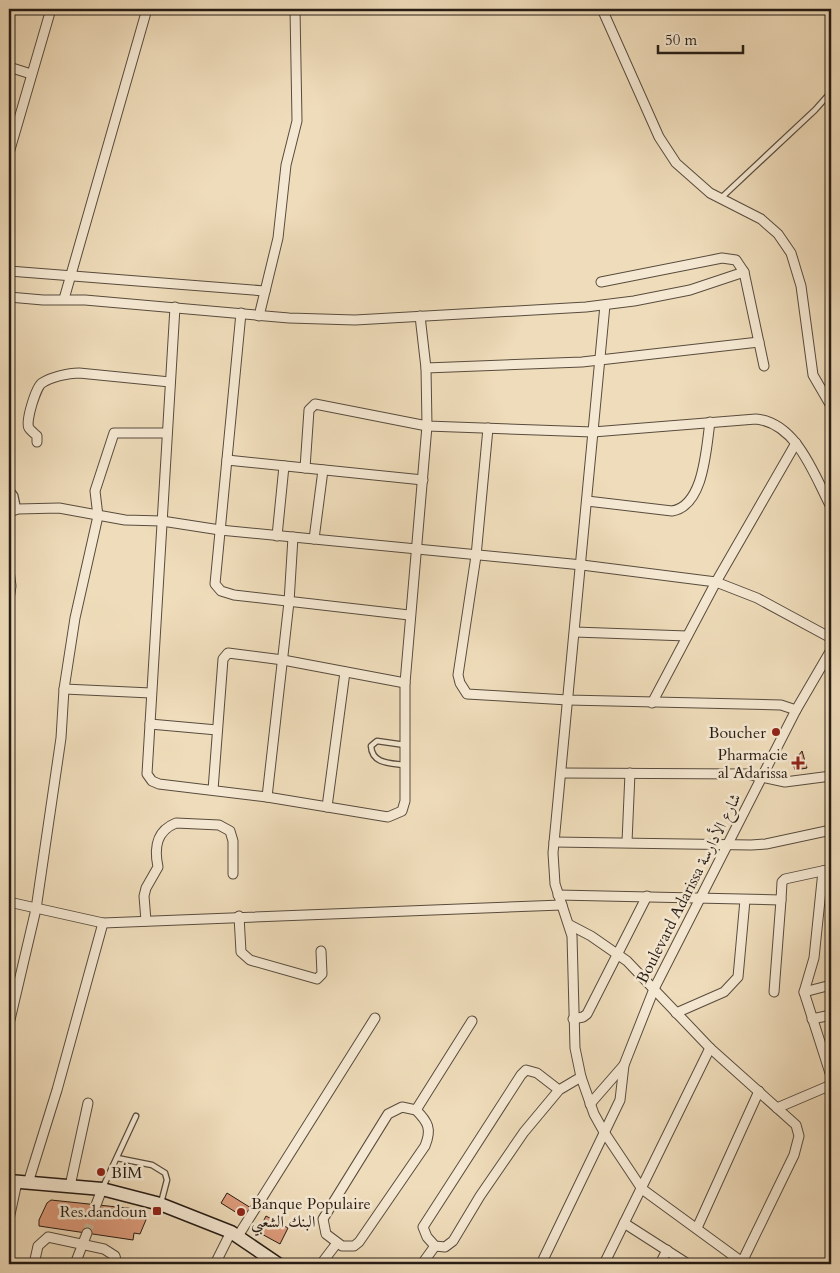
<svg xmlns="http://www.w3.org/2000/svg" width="840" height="1273" font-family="Cardo,Amiri,serif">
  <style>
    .building { fill: #de9c7c; stroke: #261c15 }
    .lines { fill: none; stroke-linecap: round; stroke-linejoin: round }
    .street-tunnel { stroke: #c7b699; stroke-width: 9; stroke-dasharray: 9 4.5; stroke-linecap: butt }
    .lane-casing { stroke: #584c3e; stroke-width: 7 }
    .street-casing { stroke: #584c3e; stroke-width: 11 }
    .secondary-casing { stroke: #261c15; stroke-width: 15 }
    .lane { stroke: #f5e8d2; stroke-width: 4.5 }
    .street { stroke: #f5e8d2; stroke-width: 9 }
    .secondary { stroke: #f5e8d2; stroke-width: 12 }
    .poi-dot { fill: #8f2418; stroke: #f5e8d2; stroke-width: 2 }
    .labels { text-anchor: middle; stroke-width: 5; stroke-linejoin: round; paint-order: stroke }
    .poi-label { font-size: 16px; fill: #261c15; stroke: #f5e8d2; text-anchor: end }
    .street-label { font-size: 16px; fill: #261c15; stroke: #f5e8d2 }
  </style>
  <rect width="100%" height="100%" fill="#efdcba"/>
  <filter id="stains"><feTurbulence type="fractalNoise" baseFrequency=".004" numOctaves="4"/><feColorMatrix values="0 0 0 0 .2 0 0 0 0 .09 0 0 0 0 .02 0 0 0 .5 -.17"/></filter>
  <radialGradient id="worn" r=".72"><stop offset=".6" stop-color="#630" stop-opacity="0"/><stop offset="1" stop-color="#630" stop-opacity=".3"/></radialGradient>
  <g class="building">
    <polygon points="802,751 807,768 795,770 793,763"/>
    <polygon points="227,1193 251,1208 245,1218 221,1203"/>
    <polygon points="51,1200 136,1209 136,1212 148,1215 140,1234 134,1233 133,1240 39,1226 39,1220 47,1203"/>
    <polygon points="266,1216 288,1228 280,1244 258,1232"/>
  </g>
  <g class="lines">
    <polyline class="street-tunnel" points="87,1233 96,1205"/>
    <defs>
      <g id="lane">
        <polyline points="720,199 815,110 831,92"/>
        <polyline points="9,487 15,495 18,509"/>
        <path d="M404,765C390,763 372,764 371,746L377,741L405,745"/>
        <polyline points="117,1158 152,1165 165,1173 167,1180 161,1203"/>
        <polyline points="103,1187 136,1116"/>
      </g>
      <g id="street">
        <polyline points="602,9 659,137 676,163 710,193 761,219 778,234 791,253 801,286 813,375 831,406"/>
        <polyline points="9,67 31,74"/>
        <polyline points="9,153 51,9"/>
        <polyline points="9,271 265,291"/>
        <polyline points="601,282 722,258 736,260 744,272 764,366"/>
        <polyline points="9,297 43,300 85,300 289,318 355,320 586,307 634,301 690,290 744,272"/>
        <polyline points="64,299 147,9"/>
        <polyline points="175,307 147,774 152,781 159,784 267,797 388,817 402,811 405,801 405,683 427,426 426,368 420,316"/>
        <polyline points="241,313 215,584 221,591 234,595 409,615"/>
        <polyline points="259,316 278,238 286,165 297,121 295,9"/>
        <polyline points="426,368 582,362 759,342"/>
        <polyline points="488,428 476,556 458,675 460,683 467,694 568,700 781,705 796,710"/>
        <path d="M37,442V436C35,434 30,430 29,428C25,422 36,387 42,383C51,377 68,373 79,373L170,382"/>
        <polyline points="227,460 423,480"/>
        <path d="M305,468L309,410L315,404L427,426L593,432L756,419C797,423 814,475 831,507"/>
        <path d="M587,501L672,511C704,506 706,449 710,422"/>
        <polyline points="9,512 18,509 59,508 125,520 162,521 220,530 582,565 716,582 757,598 831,638"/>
        <polyline points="277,536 284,466"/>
        <polyline points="314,539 323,470"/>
        <polyline points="9,570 11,586 9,600"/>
        <polyline points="575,632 687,636"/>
        <polyline points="64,689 151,693"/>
        <polyline points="652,703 716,582 796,443"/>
        <polyline points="150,724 217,730"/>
        <polyline points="561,773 747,774 785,782 831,776"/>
        <polyline points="213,790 223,659 228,653 283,660 405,683"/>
        <polyline points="267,797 289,602 293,537"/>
        <polyline points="327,807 345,672"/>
        <polyline points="554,842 751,845 766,844 831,830"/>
        <polyline points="627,842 630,773"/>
        <polyline points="823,871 814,958 804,992 831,1076"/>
        <polyline points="558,895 781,900 782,882 785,879 831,869"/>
        <polyline points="9,902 103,923 562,905"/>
        <polyline points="239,916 241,952 250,960 317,979 322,974 321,951"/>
        <path d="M146,921L144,896L146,888L158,867C154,848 156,831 176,823L219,825L230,831L233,841V874"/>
        <polyline points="570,925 591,936 627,961 710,1048 796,1125 799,1136 794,1155 742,1262 642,1189 604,1132 594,1114 581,1077 575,1048 572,936 555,884 553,853 605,305"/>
        <polyline points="774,992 781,900"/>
        <polyline points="804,992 831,985"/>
        <polyline points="676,1013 724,992 738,977 745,900"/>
        <polyline points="573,1019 583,1017 587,1014 647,896"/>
        <polyline points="812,1019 831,1015"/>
        <polyline points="9,1024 36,909 61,738 64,689 75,618 98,516 95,491 114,433 167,433"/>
        <polyline points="559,1090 537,1073 526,1070 521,1075 423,1227 427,1237 435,1246 445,1247 453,1241 480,1196 524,1132 559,1090 581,1077"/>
        <polyline points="590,1104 624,1065"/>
        <path d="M402,1107L416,1110C428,1122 432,1129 425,1146L359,1242L354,1246H342L326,1234L323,1219L388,1114Z"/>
        <polyline points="777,1108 831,1085"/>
        <polyline points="416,1110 472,1021"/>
        <polyline points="28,1183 57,1090 103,923"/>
        <polyline points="70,1186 88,1103"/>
        <polyline points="96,1205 102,1189"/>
        <polyline points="9,1219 17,1182"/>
        <polyline points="624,1223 688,1264"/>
        <polyline points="697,1228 759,1091"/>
        <polyline points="238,1236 375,1018"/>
        <polyline points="34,1264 38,1246 48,1237 104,1249 115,1256 117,1264"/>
        <polyline points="75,1264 87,1233"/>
        <polyline points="215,1264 231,1232"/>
        <polyline points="321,1264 337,1243"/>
        <polyline points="422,1264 435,1246"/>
        <polyline points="541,1264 620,1100 624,1065 654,989 796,710 831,650"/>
        <polyline points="604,1264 710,1048"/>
        <polyline points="660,1264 667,1250"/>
      </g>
      <polyline id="secondary" points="9,1181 102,1189 160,1204 231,1232 278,1264"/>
    </defs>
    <use href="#lane" class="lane-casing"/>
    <use href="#street" class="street-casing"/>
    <use href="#secondary" class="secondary-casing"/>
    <use href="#lane" class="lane"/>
    <use href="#street" class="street"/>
    <use href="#secondary" class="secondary"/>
  </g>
  <g class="poi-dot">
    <circle cx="776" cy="732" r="5"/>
    <path d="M795.5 755.5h5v5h5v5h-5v5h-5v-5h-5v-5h5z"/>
    <circle cx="101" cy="1172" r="5"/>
    <rect x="152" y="1206" width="10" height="10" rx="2.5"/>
    <circle cx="241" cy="1212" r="5"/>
  </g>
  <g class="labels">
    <g class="poi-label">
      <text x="766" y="738">Boucher</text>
      <text x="788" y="760">Pharmacie<tspan x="788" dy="18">al Adarissa</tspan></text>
      <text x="111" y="1178" text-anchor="start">BİM</text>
      <text x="251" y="1209" text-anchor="start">Banque Populaire<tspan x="251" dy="18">البنك الشعبي</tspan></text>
      <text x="147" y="1217">Res.dandoun</text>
    </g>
    <g class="street-label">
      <text transform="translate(688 888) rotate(-63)" y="6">Boulevard Adarissa شارع الأدارسة</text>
    </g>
  </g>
  <rect width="840" height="1273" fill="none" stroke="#efdcba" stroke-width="30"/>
  <rect x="10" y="10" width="820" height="1253" fill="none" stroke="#261c15" stroke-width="2.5"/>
  <rect x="15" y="15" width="810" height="1243" fill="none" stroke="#261c15"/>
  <path d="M658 45v8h85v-8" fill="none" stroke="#261c15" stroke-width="2.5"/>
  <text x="665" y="45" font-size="15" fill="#261c15" stroke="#f5e8d2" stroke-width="4" paint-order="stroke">50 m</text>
  <rect width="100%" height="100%" filter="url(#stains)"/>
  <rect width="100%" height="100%" fill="url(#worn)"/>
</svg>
